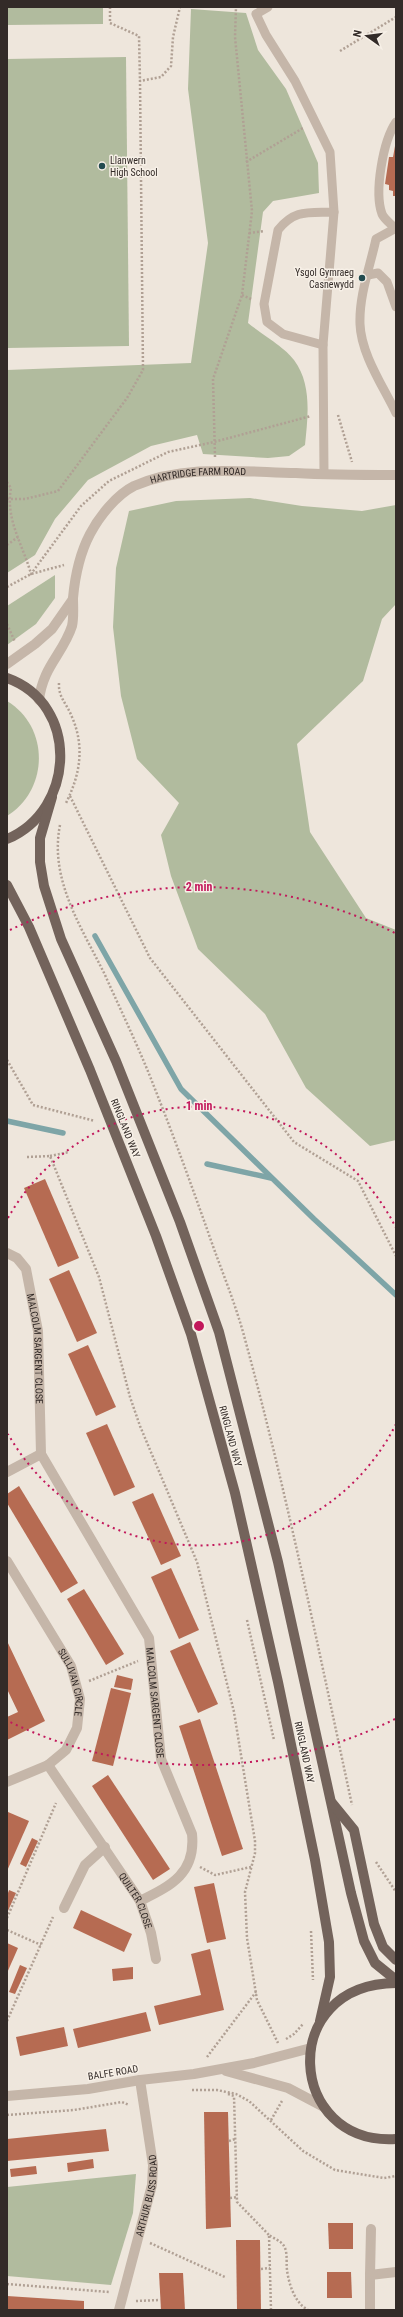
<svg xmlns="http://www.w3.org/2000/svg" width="403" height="2317" font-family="'Roboto Condensed',sans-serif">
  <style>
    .green { fill: #b1bb9e }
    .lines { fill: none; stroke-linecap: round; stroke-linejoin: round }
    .stream { stroke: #7ea5a7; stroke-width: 5.5 }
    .building { fill: #b66b52 }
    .path { stroke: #b0a094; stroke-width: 2.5; stroke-dasharray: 2 2; stroke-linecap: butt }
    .service { stroke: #c5b6a9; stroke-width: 9 }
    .minor { stroke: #c5b6a9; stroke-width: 10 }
    .tertiary { stroke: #c5b6a9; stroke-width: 10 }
    .primary { stroke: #73635b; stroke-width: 10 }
    .ring { fill: none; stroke: #c2185b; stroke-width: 2; stroke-dasharray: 2 4 }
    .poi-dot { fill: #234b4f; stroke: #f7f0e7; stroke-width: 1.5 }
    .labels { text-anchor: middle; stroke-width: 3; stroke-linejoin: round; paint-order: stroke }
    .poi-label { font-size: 10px; fill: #332b28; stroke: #f7f0e7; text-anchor: start }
    .street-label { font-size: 10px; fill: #332b28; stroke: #f7f0e7 }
    .centre { fill: #c2185b; stroke: #f7f0e7; stroke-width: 2 }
    .ring-label { font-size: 12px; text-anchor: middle; font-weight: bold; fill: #c2185b; stroke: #f7f0e7; stroke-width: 3; stroke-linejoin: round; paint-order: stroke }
  </style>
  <rect width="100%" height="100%" fill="#eee6dc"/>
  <g class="green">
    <polygon points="7,7 103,7 103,24 7,25"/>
    <path d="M191,9L246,13L258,50L286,89L318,163L319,193L273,201L263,212L248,323C260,333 286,348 294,360C312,384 308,416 305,445L289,456L268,458L203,454L197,435L151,446L88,480L55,519L35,555L7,573V370L191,363L208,243L188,89Z"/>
    <polygon points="126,57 129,346 7,348 7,59"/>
    <polygon points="250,498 302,506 362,511 396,505 396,604 382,619 363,681 297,744 310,832 366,918 396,930 396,1140 370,1146 306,1088 265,1014 198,949 171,876 161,835 179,803 137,759 121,696 113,627 116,568 129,511 176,501"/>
    <polygon points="55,575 55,598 36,624 7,645 7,606"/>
    <path d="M7,701C50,727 49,790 7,816Z"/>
    <polygon points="136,2174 133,2213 111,2285 7,2276 7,2187"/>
  </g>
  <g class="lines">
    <g class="stream">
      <polyline points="95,936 181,1089 314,1219 396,1295"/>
      <polyline points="7,1121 63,1133"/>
      <polyline points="207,1164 271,1178"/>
    </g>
  </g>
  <g class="building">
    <polygon points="395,146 396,146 396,196 393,196 393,191 389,190 389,185 385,184 389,157 393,157"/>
    <polygon points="45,1179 79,1258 58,1267 24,1188"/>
    <polygon points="69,1270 97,1333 77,1342 49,1279"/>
    <polygon points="88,1345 116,1407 96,1416 68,1354"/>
    <polygon points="107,1424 135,1487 114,1496 86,1433"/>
    <polygon points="19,1486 78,1583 61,1593 7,1503 7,1494"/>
    <polygon points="153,1493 181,1556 161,1565 132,1502"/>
    <polygon points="171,1568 199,1630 179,1639 151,1577"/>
    <polygon points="84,1589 124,1654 106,1665 67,1599"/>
    <polygon points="7,1641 45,1721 7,1740 7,1717 18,1712 7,1689"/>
    <polygon points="190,1642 218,1704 198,1713 170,1651"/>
    <polygon points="117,1675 133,1679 131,1690 114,1687"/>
    <polygon points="111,1688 131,1693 113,1766 92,1761"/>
    <polygon points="200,1719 243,1849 222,1856 179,1726"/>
    <polygon points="108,1775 170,1869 153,1880 92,1786"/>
    <polygon points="8,1812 29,1821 7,1871 7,1815"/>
    <polygon points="32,1838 38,1841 26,1867 20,1864"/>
    <polygon points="214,1883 226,1939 207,1943 194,1887"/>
    <polygon points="9,1890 16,1893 7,1913 7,1896"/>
    <polygon points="81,1910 132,1934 124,1952 73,1928"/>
    <polygon points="7,1943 18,1948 7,1973"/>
    <polygon points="210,1949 224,2010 159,2025 154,2006 201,1995 191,1954"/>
    <polygon points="20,1965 27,1968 15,1994 9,1992"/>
    <polygon points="133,1967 133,1979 113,1981 112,1969"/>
    <polygon points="146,2012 151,2031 78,2048 73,2029"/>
    <polygon points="64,2027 68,2046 20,2056 16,2037"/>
    <polygon points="204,2112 228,2112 231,2227 206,2229"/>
    <polygon points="106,2129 109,2151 7,2161 7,2139"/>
    <polygon points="93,2159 94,2168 68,2172 67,2163"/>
    <polygon points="36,2166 37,2174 11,2177 10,2169"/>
    <polygon points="328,2223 353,2223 353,2249 329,2249"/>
    <polygon points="236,2240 260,2240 261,2310 237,2310"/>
    <polygon points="327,2272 351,2272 352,2298 327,2298"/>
    <polygon points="159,2273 183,2273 185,2310 161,2310"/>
    <polygon points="7,2296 84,2301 84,2310 7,2310"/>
  </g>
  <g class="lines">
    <g class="path">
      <polyline points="110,7 110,23 139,36 140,81"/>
      <polyline points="340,51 396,17"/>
      <polyline points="246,162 303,128"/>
      <polyline points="249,233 264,231"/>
      <polyline points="242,295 251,299"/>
      <polyline points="338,415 352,462"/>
      <polyline points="215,457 213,379 242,295 252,211 235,37 236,7"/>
      <path d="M7,482L11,488C5,519 23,545 31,574L81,506L109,481L168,452L214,442L311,416"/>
      <polyline points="7,499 25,499 58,491 127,398 143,370 140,81 161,77 171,66 173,37 180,7"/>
      <polyline points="7,545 18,537"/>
      <polyline points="7,587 31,574 64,565"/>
      <polyline points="7,624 15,642"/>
      <path d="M59,683C58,697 67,704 72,717C85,747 80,775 66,803"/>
      <polyline points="70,796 150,958 294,1142 358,1181 396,1256"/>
      <path d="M60,825C49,880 82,928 105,975C122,1013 140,1050 155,1089C176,1142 195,1195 214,1249C224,1276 235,1304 243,1332C286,1488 318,1647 352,1805"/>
      <polyline points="7,1060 33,1105 95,1121"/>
      <polyline points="50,1156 69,1152"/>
      <polyline points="27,1157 50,1156 99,1277 130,1397 140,1426 197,1562 234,1712 255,1841 255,1853 245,1892 247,1938 257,2000 278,2043"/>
      <polyline points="247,1620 274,1740"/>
      <polyline points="89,1681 138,1661"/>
      <polyline points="376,1862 396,1892"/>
      <polyline points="200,1867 215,1875 251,1867"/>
      <polyline points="7,1918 56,1803"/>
      <polyline points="7,1930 41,1945"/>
      <polyline points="311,1931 313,1980"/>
      <polyline points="7,2021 53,1917"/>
      <polyline points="286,2039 294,2034 303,2024"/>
      <polyline points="207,2057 256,1992"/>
      <polyline points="192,2090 217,2090 236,2094 249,2101 303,2151 335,2170 384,2178 396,2176"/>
      <polyline points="228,2094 234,2096 237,2202 269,2235"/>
      <polyline points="7,2115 74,2110 122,2102 129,2105"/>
      <polyline points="271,2120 282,2101"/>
      <polyline points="229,2141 235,2139"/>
      <polyline points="230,2198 237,2197"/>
      <polyline points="150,2243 225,2277"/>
      <polyline points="261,2269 270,2268"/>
      <polyline points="7,2284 109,2292"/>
      <polyline points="136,2301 160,2300"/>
      <path d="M271,2310L269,2235C273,2238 281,2241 284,2246C288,2253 286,2262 287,2270C289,2285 295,2303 308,2310"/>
    </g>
    <g class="service">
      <polyline points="268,7 256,14 266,35 295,81 330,152 334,212 323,345 324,474"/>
      <path d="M395,228C391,224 384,219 382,214C374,192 383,141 396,122"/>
      <path d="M396,228L376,239C370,267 359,295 360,324C361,354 383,386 396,413"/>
      <polyline points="368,275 378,273 387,282 396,307"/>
      <path d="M323,345L283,334L267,322L264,304L278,230C295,209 308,213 334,212"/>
    </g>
    <g class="minor">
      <polyline points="7,664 35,644 52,629 73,599"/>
      <path id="s1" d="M39,700C43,666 63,654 72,626C74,618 73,607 73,598C75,576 79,555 90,534C99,517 116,495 134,486C184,464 244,472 296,473C329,475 363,475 396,475"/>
      <path id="s2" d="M7,1253L17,1258L26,1269L38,1331L41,1454L149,1638L161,1759L192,1834C196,1874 170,1886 140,1901"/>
      <polyline points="7,1472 41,1454"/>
      <path id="s3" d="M7,1561L71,1666L80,1699L77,1728L66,1750L48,1765L7,1782"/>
      <path id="s4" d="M48,1765L140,1901L151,1933L156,1959"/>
      <polyline points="64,1908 85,1865 105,1847"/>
      <polyline points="370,2275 371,2229"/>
      <path id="s5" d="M119,2310L152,2185L153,2165L140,2080"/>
      <polyline points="370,2310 370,2275 396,2272"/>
    </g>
    <g class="tertiary">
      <polyline points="226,2071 288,2088 324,2107"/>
      <polyline points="7,2096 88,2089 140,2080 194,2074 254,2063 311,2048"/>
    </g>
    <g class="primary">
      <path d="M7,678C80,704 76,810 7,839"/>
      <polyline points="52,797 40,838 40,862 44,886 61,939 116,1061 180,1222 219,1332 278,1562 351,1893 364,1941 375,1963 396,1980"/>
      <polyline points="7,885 29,927 90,1070 156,1236 191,1334 235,1493 278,1682 315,1860 329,1942 330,1977 320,2021"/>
      <polyline points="332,1803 354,1830 374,1924 383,1947 396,1960"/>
      <path d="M396,1983C276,1984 287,2146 396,2139"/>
    </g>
  </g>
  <g class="ring">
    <path d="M396 1424A220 220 0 0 1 8 1434M8 1218A220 220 0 0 1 396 1228"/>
    <path d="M395 1719A439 439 0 0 1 10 1722M10 930A439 439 0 0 1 395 933"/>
  </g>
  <g class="poi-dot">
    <circle cx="102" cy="166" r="4"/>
    <circle cx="362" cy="278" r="4"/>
  </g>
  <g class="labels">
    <g class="poi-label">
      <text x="110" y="164">Llanwern<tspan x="110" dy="12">High School</tspan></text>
      <text x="354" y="276" text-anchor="end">Ysgol Gymraeg<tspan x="354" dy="12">Casnewydd</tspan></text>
    </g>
    <g class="street-label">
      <text dy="4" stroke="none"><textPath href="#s1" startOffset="308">HARTRIDGE FARM ROAD</textPath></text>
      <text transform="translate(126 1128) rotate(68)" y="4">RINGLAND WAY</text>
      <text dy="4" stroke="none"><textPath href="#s2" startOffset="106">MALCOLM SARGENT CLOSE</textPath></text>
      <text transform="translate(231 1436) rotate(75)" y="4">RINGLAND WAY</text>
      <text dy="4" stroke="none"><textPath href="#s3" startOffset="139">SULLIVAN CIRCLE</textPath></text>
      <text dy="4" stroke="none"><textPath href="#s2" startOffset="490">MALCOLM SARGENT CLOSE</textPath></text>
      <text transform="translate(305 1752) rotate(78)" y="4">RINGLAND WAY</text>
      <text dy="4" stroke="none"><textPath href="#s4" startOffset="162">QUILTER CLOSE</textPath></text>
      <text transform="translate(113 2072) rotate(-9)" y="4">BALFE ROAD</text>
      <text dy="4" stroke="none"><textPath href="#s5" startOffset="118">ARTHUR BLISS ROAD</textPath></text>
    </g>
  </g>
  <circle cx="199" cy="1326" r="6" class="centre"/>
  <g class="ring-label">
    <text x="199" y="891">2 min</text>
    <text x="199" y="1110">1 min</text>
  </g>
  <rect width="403" height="2317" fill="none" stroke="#332b28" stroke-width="16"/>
  <g transform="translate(367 36) rotate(284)" stroke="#f7f0e7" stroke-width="3" paint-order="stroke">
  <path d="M0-3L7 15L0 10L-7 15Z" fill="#332b28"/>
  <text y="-6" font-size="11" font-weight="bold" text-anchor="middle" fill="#332b28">N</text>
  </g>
</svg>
